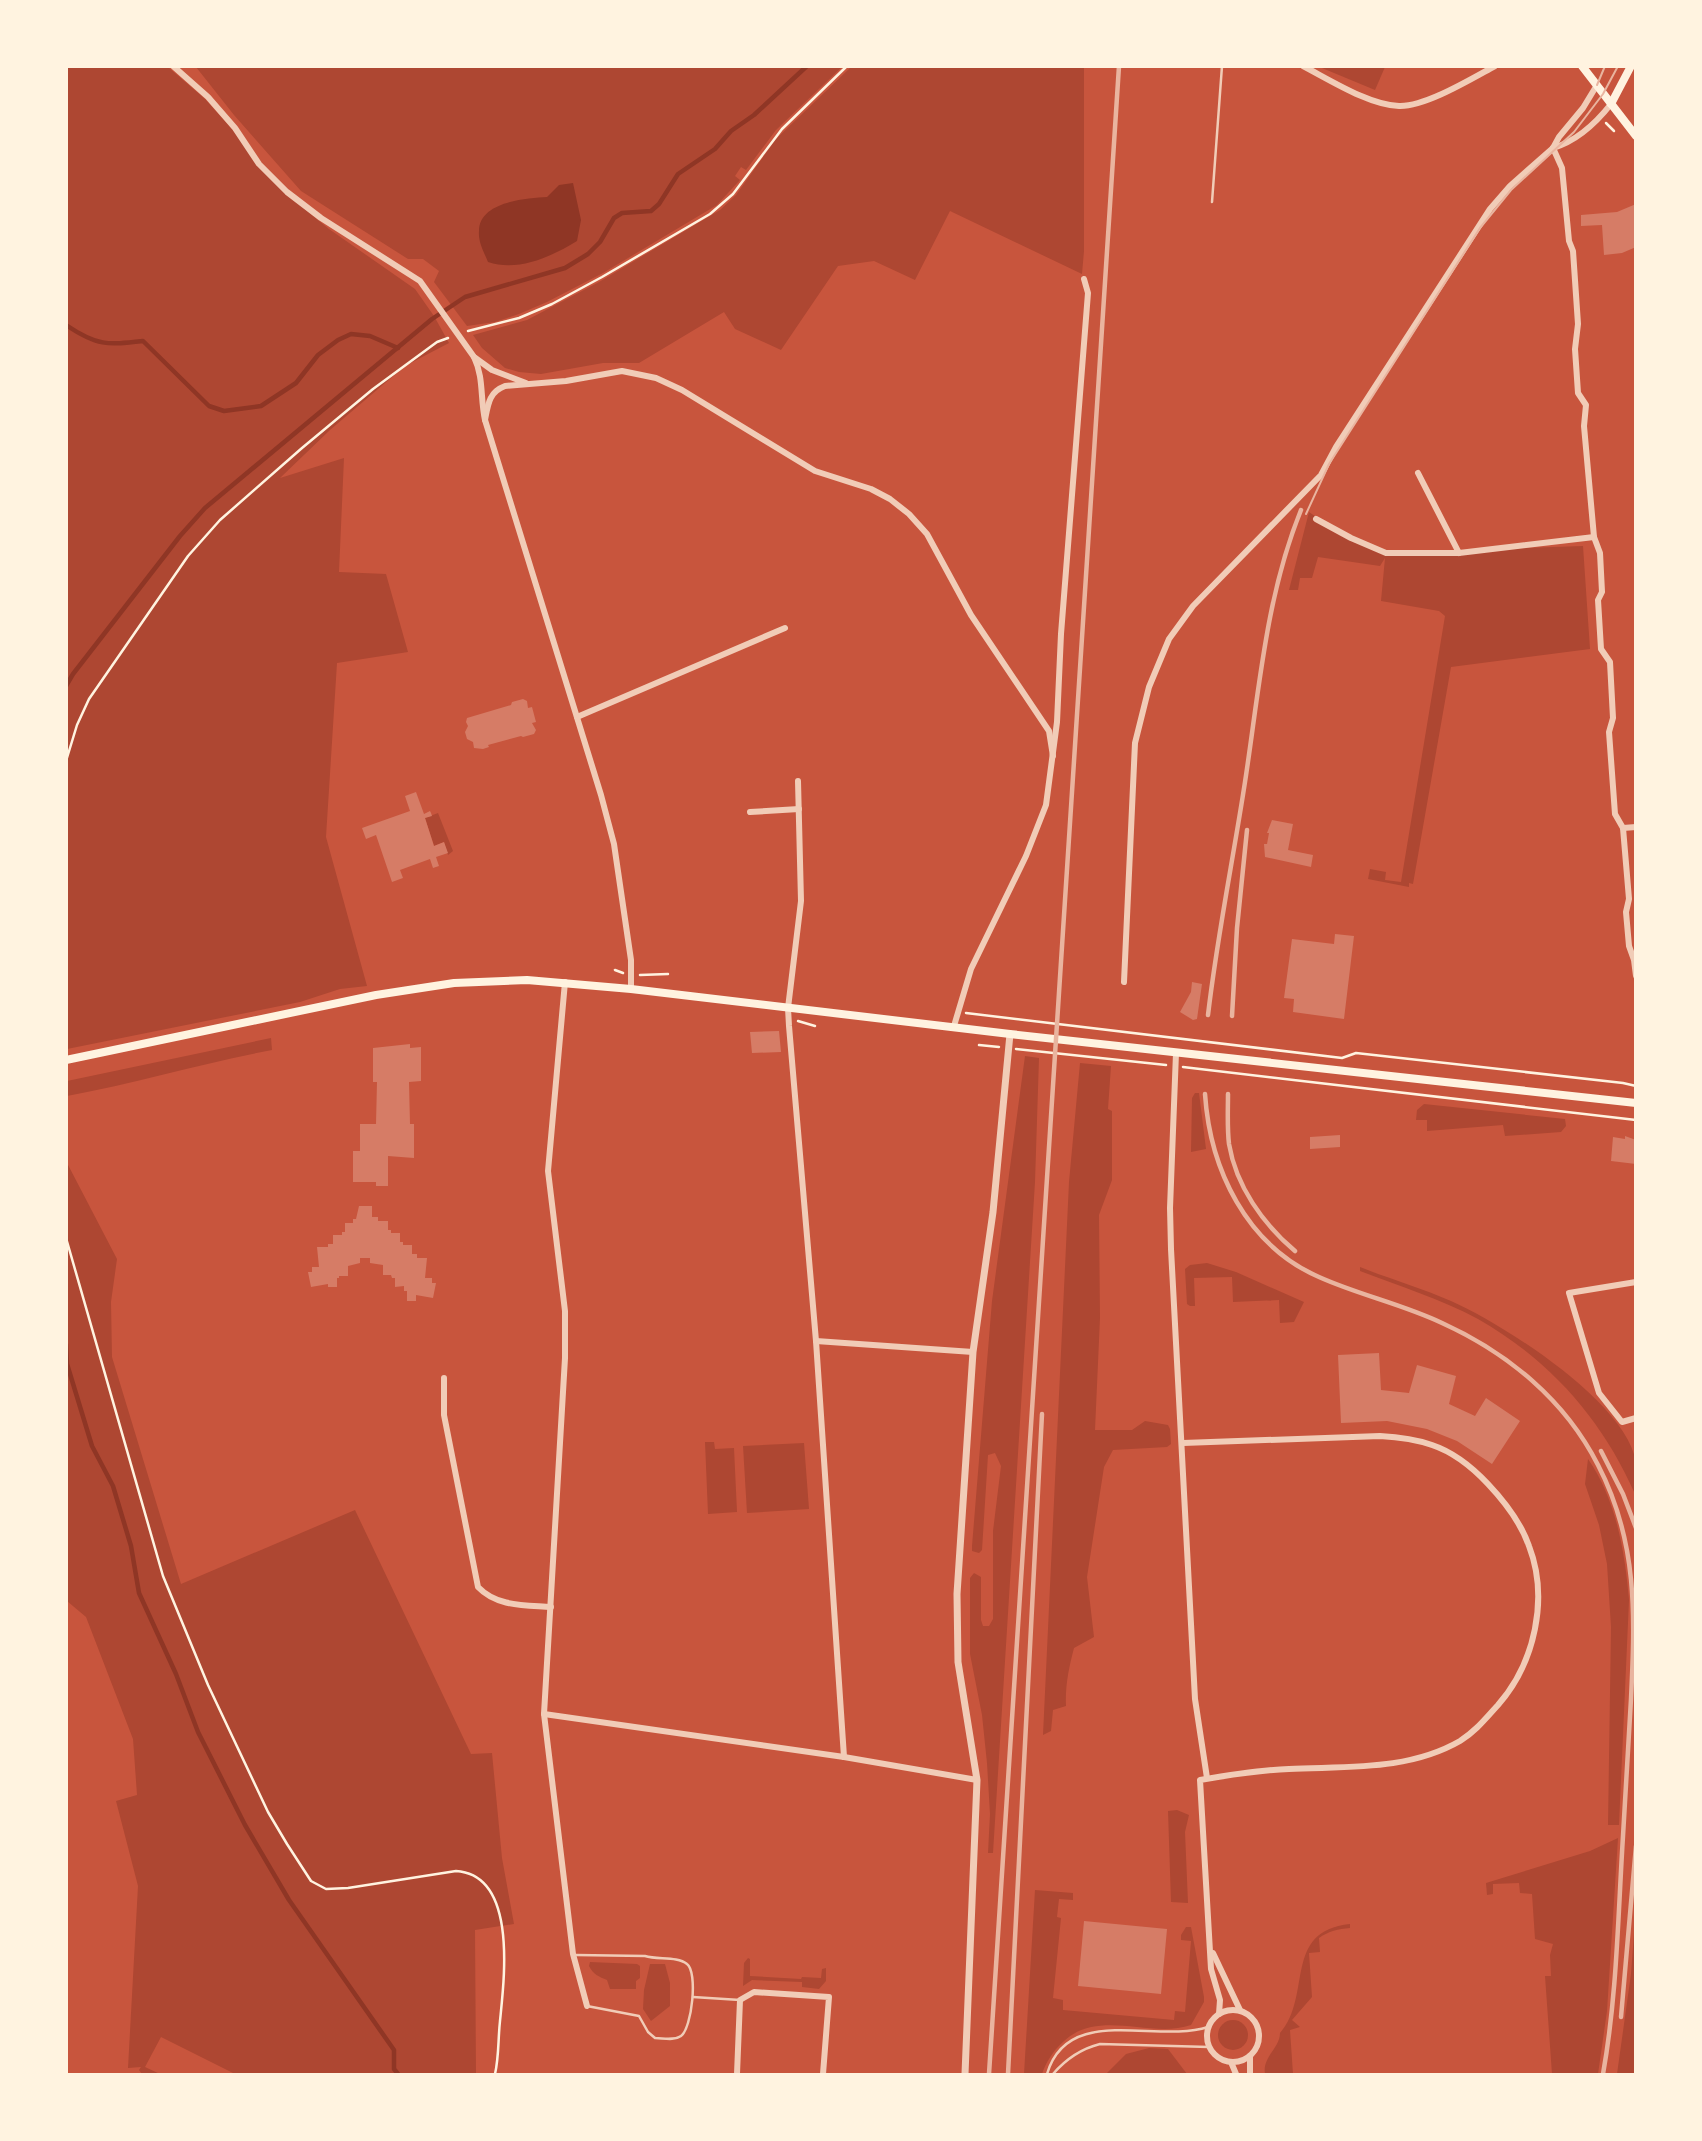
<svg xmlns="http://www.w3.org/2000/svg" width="1702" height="2141" font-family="Inter,sans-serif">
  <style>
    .green { fill: #ae4732 }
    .water { fill: #8f3625 }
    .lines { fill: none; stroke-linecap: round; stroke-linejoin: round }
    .stream { stroke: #8f3625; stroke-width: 4.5 }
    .building { fill: #d67c66 }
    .path { stroke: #fff3e0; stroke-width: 2.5 }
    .service { stroke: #f1ccb7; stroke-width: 2.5 }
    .minor { stroke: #f1ccb7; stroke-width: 6 }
    .tertiary { stroke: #f1ccb7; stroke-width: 7 }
    .secondary { stroke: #fff3e0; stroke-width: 8 }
    .tram { stroke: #e9b49f; stroke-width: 2 }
    .rail { stroke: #e9b49f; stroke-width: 4.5 }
  </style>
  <rect width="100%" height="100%" fill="#c8553d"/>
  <g class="green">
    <polygon points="67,67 168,67 205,99 233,130 258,165 285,193 329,229 415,289 434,316 449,343 405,366 330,430 280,478 344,458 339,572 386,574 408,652 337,663 326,837 367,986 340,989 300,1002 67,1049"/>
    <polygon points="196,67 842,67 776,130 746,170 741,167 735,176 740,180 717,205 603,273 547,302 519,314 495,322 467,326 434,282 439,271 423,259 408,259 301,191 234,115"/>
    <polygon points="851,67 1084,67 1084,251 1082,274 950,211 915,280 874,261 838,266 781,350 735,329 724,312 639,363 603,363 541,374 519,372 505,368 482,348 473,335 527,320 599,282 720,210 736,195 776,139"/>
    <polygon points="1322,68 1322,66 1385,67 1375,90"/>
    <polygon points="1309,512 1329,526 1386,553 1583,546 1590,649 1451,667 1413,884 1409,883 1409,887 1368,879 1370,869 1386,872 1385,880 1401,882 1445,616 1439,611 1381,601 1385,558 1380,566 1318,557 1312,578 1300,578 1298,590 1289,590"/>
    <polygon points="438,813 453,851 448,855 444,842 434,846 425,818"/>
    <path d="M271,1038L272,1050C203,1063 136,1083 67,1096V1081Z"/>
    <polygon points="1025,1056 1039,1058 1035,1182 993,1853 988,1853 990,1814 987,1763 982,1715 970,1654 970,1578 974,1573 981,1577 981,1620 983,1626 989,1626 993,1619 993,1531 1001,1466 995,1453 988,1455 982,1550 979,1553 972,1551 972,1546 992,1301"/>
    <path d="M1080,1063L1111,1066L1108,1109L1112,1111V1180L1099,1215L1100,1318L1095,1430H1132L1145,1421L1168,1425L1170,1429L1171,1444L1167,1447L1113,1450L1104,1467L1087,1577L1094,1637L1074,1648C1069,1667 1065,1686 1066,1706L1053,1710L1051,1731L1043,1735L1069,1182Z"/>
    <polygon points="1195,1093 1199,1093 1206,1149 1191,1152 1192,1098"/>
    <polygon points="1424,1104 1565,1119 1566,1126 1561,1132 1505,1136 1503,1125 1427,1131 1427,1120 1416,1120 1417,1110"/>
    <polygon points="66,1161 117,1259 111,1302 112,1357 181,1584 355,1510 471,1754 492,1753 502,1858 514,1924 475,1930 476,2074 235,2074 161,2037 145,2067 160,2074 142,2074 139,2070 141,2067 128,2068 138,1886 116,1801 137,1795 133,1739 86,1617 67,1601"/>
    <polygon points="1207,1263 1236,1272 1304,1302 1294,1322 1280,1323 1279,1300 1233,1302 1232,1277 1194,1278 1195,1306 1190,1306 1187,1304 1185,1269 1190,1265"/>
    <path d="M1360,1267C1390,1279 1421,1288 1451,1301C1503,1324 1626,1402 1636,1462C1637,1472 1636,1484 1635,1494C1602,1419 1550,1360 1478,1319C1441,1299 1399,1286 1360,1271Z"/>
    <polygon points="705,1442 714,1442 715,1449 734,1448 737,1512 708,1514"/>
    <polygon points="804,1443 809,1509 747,1513 743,1446"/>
    <path d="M1588,1459C1616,1499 1625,1552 1629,1600L1619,1825H1608L1611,1627L1607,1564L1599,1525L1585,1484Z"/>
    <polygon points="1177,1810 1189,1815 1185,1832 1188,1903 1171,1902 1168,1811"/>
    <polygon points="1618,1838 1607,2011 1598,2074 1552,2074 1545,1976 1551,1976 1550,1955 1553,1944 1535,1939 1532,1894 1520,1893 1519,1883 1493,1884 1493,1894 1487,1895 1486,1883 1590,1851"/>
    <path d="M1035,1890L1073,1893V1900L1059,1899L1057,1917L1061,1918L1053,1998L1063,2000V2010L1174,2020L1175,2011L1185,2012L1191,1941L1181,1940V1935L1186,1927H1191L1204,1997V2002L1191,2025C1150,2039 1098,2008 1063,2042C1053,2051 1046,2062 1042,2074H1024Z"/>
    <polygon points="1635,1920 1635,2074 1617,2074 1631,1974"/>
    <path d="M1350,1924V1928C1338,1929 1329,1931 1319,1938L1320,1952L1309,1953L1312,1997L1292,2020L1300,2027L1290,2030L1293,2074H1265C1262,2057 1280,2048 1280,2033C1313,1996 1282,1931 1350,1924Z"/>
    <polygon points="748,1958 750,1959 750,1976 801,1979 802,1977 821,1978 822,1969 826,1968 826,1981 819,1989 802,1987 802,1982 752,1980 743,1986 744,1963"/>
    <path d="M590,1962L637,1964L640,1966V1978L636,1981V1989H610L607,1980C599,1977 593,1974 589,1966Z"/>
    <polygon points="650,1964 665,1964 670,1983 670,2006 651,2021 643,2009 644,1990"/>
    <circle cx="1233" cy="2035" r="15"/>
    <polygon points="1149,2048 1168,2049 1187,2074 1106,2074 1126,2054"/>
  </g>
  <path class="water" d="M573,183L581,220L577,241C551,257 518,272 488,262C484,252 478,242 479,231C479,202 526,198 547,197L559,185Z"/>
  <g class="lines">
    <g class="stream">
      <path d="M66,325C97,346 107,345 143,341L209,406L224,411L261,406L296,383L318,355L338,340L351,334L370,336L398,348"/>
      <polyline points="66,686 73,674 180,536 205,508 432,319 465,297 565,268 588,254 600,242 614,218 622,213 651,211 659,204 678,174 715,149 731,131 754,115 807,66"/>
      <polyline points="66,1344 67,1364 92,1446 113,1486 131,1546 139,1593 176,1674 198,1732 245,1825 289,1900 394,2050 394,2069 398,2074"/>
    </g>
  </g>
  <g class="building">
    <polygon points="1636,204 1636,247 1622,253 1604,255 1602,225 1581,226 1581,215 1617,212"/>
    <polygon points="523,699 527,701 528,708 532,707 536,722 532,723 536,730 534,734 523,737 521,736 488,745 489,747 483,749 474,748 473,742 467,739 465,732 468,726 466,722 467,718 511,705 512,702"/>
    <polygon points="416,792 424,814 430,811 431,813 432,816 425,818 434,846 444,842 448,853 436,857 439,866 433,868 430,859 400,870 403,878 392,882 376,835 366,839 362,828 410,811 405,796"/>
    <polygon points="1272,820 1293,824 1288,850 1313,855 1311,867 1265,857 1264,844 1267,844 1269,833 1267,833"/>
    <polygon points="1335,934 1354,936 1344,1019 1293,1012 1294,999 1284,998 1292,939 1334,944"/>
    <polygon points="1192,982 1202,984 1197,1019 1193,1020 1180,1012 1191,992"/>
    <polygon points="779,1031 781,1052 752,1053 750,1032"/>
    <polygon points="410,1044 410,1048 421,1047 421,1081 409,1082 410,1124 414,1124 414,1158 388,1156 388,1186 376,1186 376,1182 353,1182 353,1151 360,1151 360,1124 376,1124 377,1082 373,1082 373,1048"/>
    <polygon points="1340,1135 1340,1147 1310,1149 1310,1137"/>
    <polygon points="1625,1136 1636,1140 1636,1164 1611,1161 1613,1137 1625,1139"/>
    <polygon points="359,1206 372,1206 372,1217 378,1217 378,1221 388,1221 388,1230 391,1230 391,1233 400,1233 400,1242 403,1242 403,1245 412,1245 412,1254 417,1254 417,1258 427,1258 425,1278 432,1278 432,1283 436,1283 433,1298 416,1295 416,1301 407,1301 407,1291 404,1291 404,1286 395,1287 395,1278 392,1278 391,1275 383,1275 383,1265 370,1263 370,1258 360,1258 360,1263 348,1266 348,1276 339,1276 339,1278 337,1278 337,1287 328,1287 328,1284 311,1287 308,1272 312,1272 312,1267 319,1267 317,1247 328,1247 328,1244 333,1244 333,1235 342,1235 342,1232 345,1232 345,1223 353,1223 353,1219 356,1219"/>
    <polygon points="1379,1353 1381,1390 1409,1393 1417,1365 1456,1376 1449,1404 1475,1416 1486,1398 1520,1421 1492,1464 1457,1441 1427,1429 1387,1421 1341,1423 1338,1355"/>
    <polygon points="1084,1921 1167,1929 1161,1994 1078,1986"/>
  </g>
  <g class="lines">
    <g class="path">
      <polyline points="1606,123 1614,131"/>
      <polyline points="468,331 519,318 552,304 602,277 710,214 733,194 782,129 847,66"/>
      <polyline points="66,761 77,725 89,699 188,556 220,520 302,448 373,389 437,342 448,338"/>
      <polyline points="615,970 623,973"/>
      <polyline points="640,975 668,974"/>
      <polyline points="966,1013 1342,1058 1356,1053 1623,1083 1636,1086"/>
      <polyline points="798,1021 815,1026"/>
      <polyline points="979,1045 999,1047"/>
      <polyline points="1016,1049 1166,1065"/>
      <polyline points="1183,1067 1636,1120"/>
      <path d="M66,1238L163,1576L208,1685L268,1812L287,1844L311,1881L326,1889L348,1888L456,1871C518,1875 504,1980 500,2021C498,2039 499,2057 495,2074"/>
    </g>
    <g class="service">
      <polyline points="1212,202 1222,66"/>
      <path d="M576,1955L645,1956C658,1960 677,1956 687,1964C698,1972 692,2028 681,2036C674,2041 663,2038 655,2038L648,2032L639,2016L587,2006"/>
      <polyline points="693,1997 740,2000"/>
      <path d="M1047,2074C1068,2003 1156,2044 1208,2027"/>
      <path d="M1053,2074C1066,2059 1080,2049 1100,2044L1209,2047"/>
    </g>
    <g class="minor">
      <polyline points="173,66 208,97 235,128 259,164 287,192 321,218 420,281 474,357 492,370 526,383"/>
      <path d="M1303,66C1330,80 1369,105 1399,106C1425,107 1471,79 1495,66"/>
      <polyline points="1553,148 1562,168 1569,241 1573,251 1578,324 1575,349 1578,393 1586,405 1584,426 1594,537 1600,553 1602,592 1598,600 1601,649 1610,662 1613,718 1609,732 1615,814 1623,828 1629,899 1626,912 1629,946 1634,960 1636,976"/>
      <path d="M1553,148C1577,141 1596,123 1611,104"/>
      <path d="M474,357C484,378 480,397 485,420L601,795L614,844L631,960V989"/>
      <path d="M485,420C488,404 489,392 505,386L566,381L622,371L656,378L682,390L815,471L871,489L890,499L909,514L927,534L971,615L1049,731L1053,756"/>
      <polyline points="1418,473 1459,553"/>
      <polyline points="1316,519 1351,538 1386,553 1459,553 1594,537"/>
      <polyline points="577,717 785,628"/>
      <polyline points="798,781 801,901 788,1008 789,1026 816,1341 844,1757"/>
      <polyline points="750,812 799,809"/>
      <polyline points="1623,828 1636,827"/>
      <polyline points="565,982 548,1171 565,1311 565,1358 544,1714 573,1954 587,2006"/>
      <polyline points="1124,982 1135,743 1149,687 1169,639 1193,606 1321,475 1336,447 1490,209 1510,186 1553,148 1559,137 1583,108 1597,85"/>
      <polyline points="954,1026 971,969 1026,856 1046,805 1057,722 1061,634 1088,293 1084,279"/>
      <polyline points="1176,1053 1170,1208 1171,1249 1195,1699 1207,1778"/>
      <polyline points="1636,1282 1569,1293 1599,1393 1622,1422 1636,1418"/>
      <polyline points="816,1341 973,1352"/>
      <path d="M444,1378V1415L478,1587C497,1607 525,1605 551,1607"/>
      <path d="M1183,1443L1380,1436C1398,1437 1415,1439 1432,1445C1453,1452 1473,1468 1488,1484C1505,1502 1521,1523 1529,1546C1549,1598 1535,1663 1498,1705C1486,1718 1476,1731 1460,1741C1408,1771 1347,1766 1289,1769C1259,1770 1229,1775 1200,1780L1211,1969L1220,2000L1219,2014"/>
      <polyline points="544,1714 844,1757 977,1780"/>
      <polyline points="1213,1953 1240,2010"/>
      <circle cx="1233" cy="2036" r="26"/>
      <polyline points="1231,2062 1236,2074"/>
      <polyline points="737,2074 740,2000 754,1992 829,1997 823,2074"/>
      <polyline points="1250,2074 1250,2056"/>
    </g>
    <polyline class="tertiary" points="965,2074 977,1780 958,1662 957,1594 973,1352 993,1212 1010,1034"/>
    <g class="secondary">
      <polyline points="1582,66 1636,136"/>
      <polyline points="1611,104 1631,66"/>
      <polyline points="66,1060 376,995 454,983 527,980 631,989 1010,1034 1636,1103"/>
    </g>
    <g class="tram">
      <polyline points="1597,85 1605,66"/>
      <polyline points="1306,514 1329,464 1480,228 1511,190 1574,132 1603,94 1618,66"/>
    </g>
    <g class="rail">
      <path d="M1208,1015C1217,937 1233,860 1245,782C1259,691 1266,596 1301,510"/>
      <polyline points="1232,1016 1237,928 1247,830"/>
      <path d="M1205,1094C1210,1169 1246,1245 1319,1277C1359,1295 1402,1304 1442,1323C1508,1353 1565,1400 1598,1465C1638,1542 1635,1615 1631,1699C1628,1745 1626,1790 1623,1836C1618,1915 1617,1996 1603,2074"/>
      <path d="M1228,1094C1228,1110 1227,1127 1229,1144C1236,1186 1263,1224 1295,1251"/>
      <polyline points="1601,1451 1623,1494 1636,1528"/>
      <polyline points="1621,2017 1636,1846"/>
      <polyline points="989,2074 1119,66"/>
      <polyline points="1008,2074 1042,1414"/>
    </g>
  </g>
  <rect width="1702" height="2141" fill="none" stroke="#fff3e0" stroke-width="136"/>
</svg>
